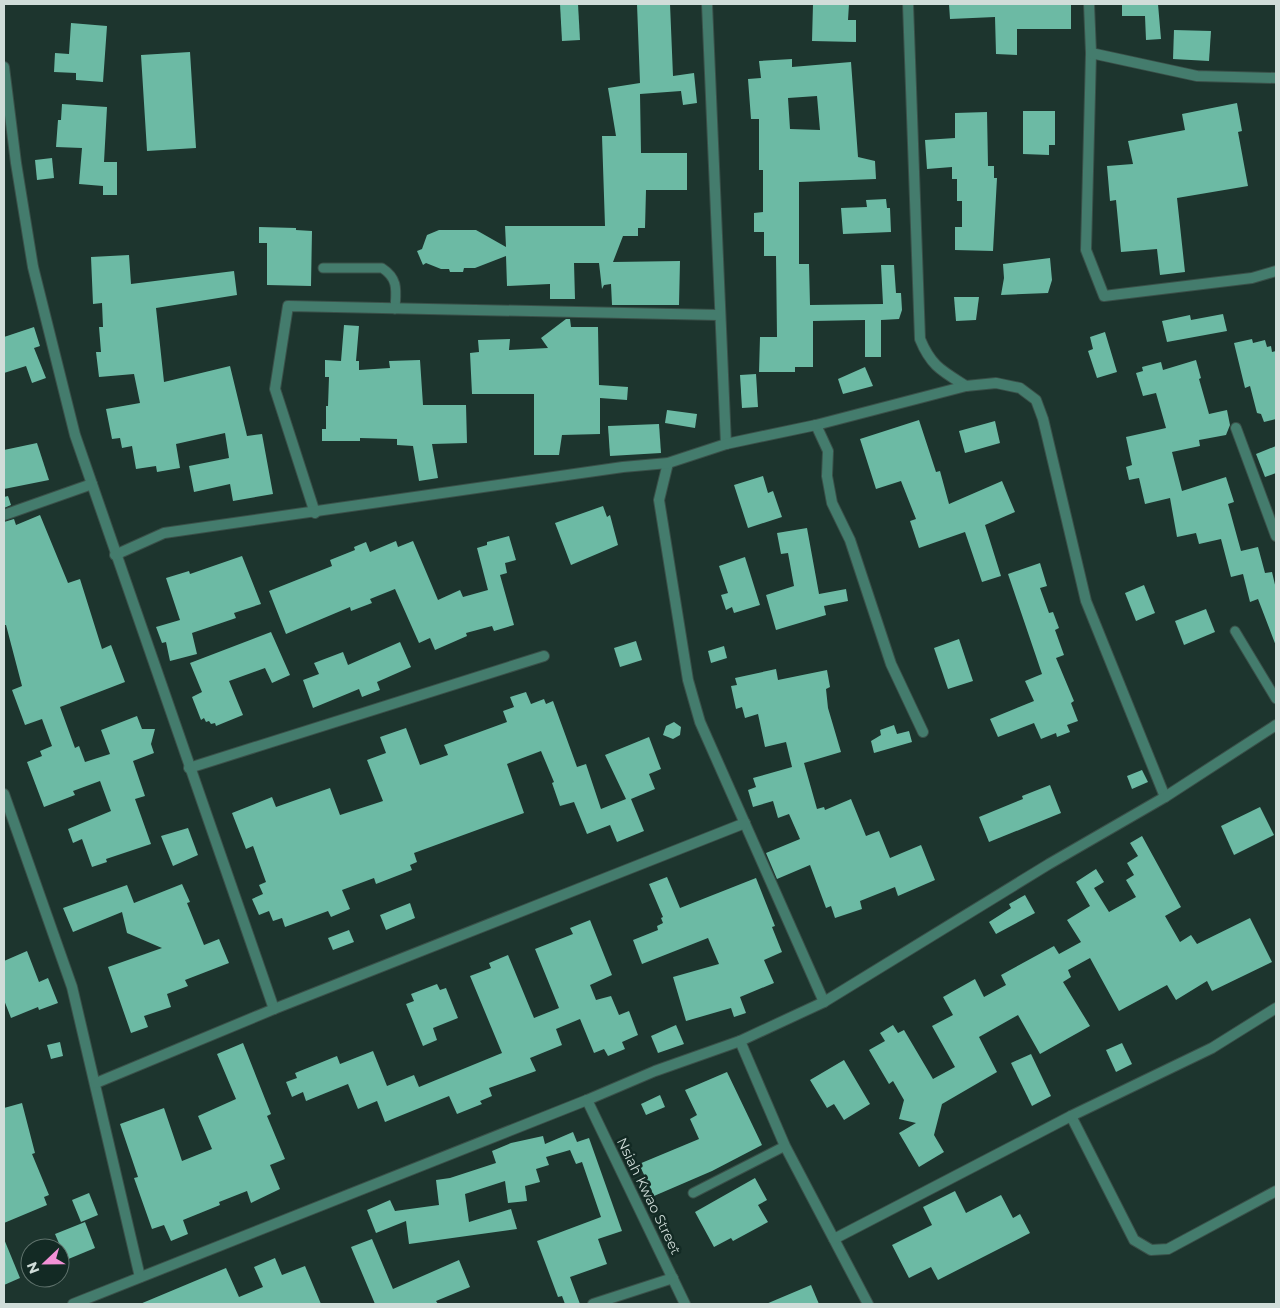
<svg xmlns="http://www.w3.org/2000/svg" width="1280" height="1308" font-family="Montserrat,sans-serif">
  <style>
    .building { fill: #6cbaa4; fill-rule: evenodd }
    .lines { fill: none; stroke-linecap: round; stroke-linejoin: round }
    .lane-casing { stroke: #3a5049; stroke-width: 11 }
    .street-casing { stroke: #3a5049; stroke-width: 12 }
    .lane { stroke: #447c6d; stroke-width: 9 }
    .street { stroke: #447c6d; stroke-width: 10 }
    .labels { text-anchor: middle; stroke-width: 5; stroke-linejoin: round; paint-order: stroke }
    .street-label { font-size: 14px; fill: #d0ddd9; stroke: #132a24 }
  </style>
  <rect width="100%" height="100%" fill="#1d352e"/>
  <g class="building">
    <polygon points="560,4 578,4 580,40 562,41"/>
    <polygon points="637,4 670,4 673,76 694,73 697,103 683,105 681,91 640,94 641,153 687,153 687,190 646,190 645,228 638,228 638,236 623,236 613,262 680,261 679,305 612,305 611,284 604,285 602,289 599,263 574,263 575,299 550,299 550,284 507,286 506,256 475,268 464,268 463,272 450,272 449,269 441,269 426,263 423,265 417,251 422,249 427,235 439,230 476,230 506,247 505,226 605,226 602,136 616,136 608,88 640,83"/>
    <polygon points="813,4 849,4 848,20 856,20 856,42 812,41"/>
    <polygon points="949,4 1071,4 1071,29 1017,29 1017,55 996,54 995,17 950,19"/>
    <polygon points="1122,4 1158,4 1161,39 1146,40 1145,16 1122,16"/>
    <polygon points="71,23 107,26 103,82 76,80 76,73 54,72 55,53 69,54"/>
    <polygon points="1174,30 1211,31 1209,61 1173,59"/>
    <polygon points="190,52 196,148 147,151 141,55"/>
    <path d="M792,59V67L851,62L858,157L875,161L876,179L799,182V264H809L810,305L883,304L881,265H894L896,293H901L902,310L899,319L881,320V357H865V320L813,321V367H795V372H759L760,337H777L776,256H764V232H754V213L763,212V170H759V119H751L748,79L761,78L759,61ZM817,96L820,130L790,129L788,98Z"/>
    <polygon points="1237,103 1242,131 1238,132 1248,186 1177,198 1185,272 1160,275 1157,249 1121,252 1116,200 1110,201 1107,166 1133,164 1128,141 1185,130 1182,114"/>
    <polygon points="62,104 107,107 104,162 117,162 117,195 103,195 103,186 79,184 82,148 56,147 58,120 61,120"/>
    <polygon points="1023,111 1055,111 1055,145 1049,145 1049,155 1023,154"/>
    <polygon points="987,112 988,166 994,166 994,178 997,178 993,251 955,250 955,227 962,227 962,201 957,201 957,179 952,179 952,167 927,169 925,140 955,138 955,113"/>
    <polygon points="52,158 54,178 37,180 35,160"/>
    <polygon points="886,199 887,208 890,208 891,232 843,234 841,208 867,207 866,200"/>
    <polygon points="259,227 296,228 296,230 312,231 311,286 267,285 267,243 259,243"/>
    <polygon points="129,255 131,284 234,271 237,295 156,308 164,382 230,366 247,436 262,434 273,494 233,501 230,484 194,492 189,466 229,458 225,433 176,444 180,468 157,472 156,466 136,469 132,446 122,448 120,438 112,439 106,409 140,403 134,374 99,377 96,352 101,352 99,327 103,327 102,303 93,304 91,257"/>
    <polygon points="1050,258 1052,280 1048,293 1001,295 1004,278 1003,264"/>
    <polygon points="954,297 979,297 976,320 956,321"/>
    <polygon points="1223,314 1227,331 1167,342 1162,321 1190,315 1191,320"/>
    <polygon points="566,319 570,319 571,327 598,327 599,385 628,387 627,400 600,398 600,434 562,435 559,455 534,455 534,394 472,394 470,353 479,352 478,340 510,339 509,350 548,348 541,338"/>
    <polygon points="344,325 359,326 356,361 359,361 359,370 390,368 389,361 420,360 423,405 466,405 467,443 432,444 438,478 419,481 413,446 397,445 397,439 360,438 360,441 322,441 322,429 326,429 326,406 328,406 329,377 325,377 325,360 341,361"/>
    <polygon points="34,327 40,346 34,348 46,378 32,383 26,366 4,373 4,337"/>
    <polygon points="1105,332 1117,372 1097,378 1088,351 1093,349 1090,337"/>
    <polygon points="1252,339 1253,343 1265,340 1267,347 1271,346 1272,352 1276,351 1276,419 1264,422 1261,414 1257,413 1250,386 1245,388 1234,343"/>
    <polygon points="1196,360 1201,378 1199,379 1209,414 1227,410 1230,425 1226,435 1199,440 1200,446 1172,452 1182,491 1226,477 1234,502 1228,504 1241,551 1258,547 1265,573 1272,572 1276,589 1276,646 1258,599 1250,602 1243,574 1231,577 1221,539 1199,544 1196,533 1177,537 1170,498 1145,504 1139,478 1129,480 1126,467 1132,465 1126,437 1166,428 1156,393 1143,396 1136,373 1143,371 1142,367 1161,362 1163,370"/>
    <polygon points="865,367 873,386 843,394 838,379"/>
    <polygon points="756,374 758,407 742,408 740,375"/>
    <polygon points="667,410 697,414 695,428 665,423"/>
    <polygon points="919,420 936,472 940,471 949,504 1002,481 1015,512 985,525 1001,576 982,582 965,532 919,548 910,521 916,519 901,481 876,489 860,439"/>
    <polygon points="995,421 1000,443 965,453 959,431"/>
    <polygon points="659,424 661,453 610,456 608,426"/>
    <polygon points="37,443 49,480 4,489 4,450"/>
    <polygon points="1276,446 1276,473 1265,477 1256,454"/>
    <polygon points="763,476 768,493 773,491 782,517 748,528 734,485"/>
    <polygon points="8,496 11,505 4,508 4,497"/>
    <polygon points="603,506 607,517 610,515 618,545 571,565 555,523"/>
    <polygon points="40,515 68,583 80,579 102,649 111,645 125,682 60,707 75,748 79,746 85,762 110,754 101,730 137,716 142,729 155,729 151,744 154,753 133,761 145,796 135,799 151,844 106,859 107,862 92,867 82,839 73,843 68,829 111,811 100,781 73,791 75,795 44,807 27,762 42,756 40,751 52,746 42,719 25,725 12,690 22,686 6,625 4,625 4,522 14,519 16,525"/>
    <polygon points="807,528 819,594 846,589 848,601 824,606 826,615 776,630 766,595 794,586 788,553 781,554 777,533"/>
    <polygon points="509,536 516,560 505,563 507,573 500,575 514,625 494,631 492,626 466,633 467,636 435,650 430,638 419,643 395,589 370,599 372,603 351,611 350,607 286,634 269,591 332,566 330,560 355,550 354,547 366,542 370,552 396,541 398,547 413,541 438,600 460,590 463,597 488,590 477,548 487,545 487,542"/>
    <polygon points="242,556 261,604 234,613 236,618 192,633 197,654 170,661 166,642 162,643 156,627 180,620 166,578 189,571 190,574"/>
    <polygon points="745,557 760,605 734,613 732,607 726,610 721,595 728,593 719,566"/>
    <polygon points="1040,563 1047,586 1040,588 1049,613 1053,612 1059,628 1055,630 1064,655 1056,658 1074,701 1071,703 1078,721 1067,725 1070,732 1057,737 1056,733 1041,739 1034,723 998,737 990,719 1034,701 1025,681 1042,674 1008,574"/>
    <polygon points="1144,585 1155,613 1136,621 1125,593"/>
    <polygon points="1206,609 1215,632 1184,645 1175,621"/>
    <polygon points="271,632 290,675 272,683 265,668 229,681 243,715 216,726 215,723 211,724 209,721 206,722 204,718 201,720 192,697 202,692 190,663"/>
    <polygon points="959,639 973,681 948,689 934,648"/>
    <polygon points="636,641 642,660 620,667 614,648"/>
    <polygon points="400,642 411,667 377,682 380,690 362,697 359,689 313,708 303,680 319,674 314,663 343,652 348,665"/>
    <polygon points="724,646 727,658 711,663 708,651"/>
    <polygon points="776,669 778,680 827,670 830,687 826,689 828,708 841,752 804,763 817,809 824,807 825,810 851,799 866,836 879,831 890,858 921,845 935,880 898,896 895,887 860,901 862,909 835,918 831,906 826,908 810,865 777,879 766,853 800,839 789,814 778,818 773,801 753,807 748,790 756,787 753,778 792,767 786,742 765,747 758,714 745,718 742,707 736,709 731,686 737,685 735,678"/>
    <polygon points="526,692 531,704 544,699 546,704 553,701 577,767 586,764 601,809 626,799 605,755 649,737 661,769 649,774 655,789 631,799 644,831 617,842 610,825 587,834 574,802 560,806 552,783 554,782 541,751 507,764 524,813 414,853 417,862 410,865 412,870 376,884 374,878 342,890 350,909 331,917 328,911 285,927 282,918 273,921 269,911 259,915 252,899 263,894 259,885 266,882 253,846 246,849 232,813 272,797 276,807 330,788 340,815 383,801 367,760 386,753 380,737 406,728 420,765 448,755 444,745 507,722 503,711 514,707 510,697"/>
    <polygon points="674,722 681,727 680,735 673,739 663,735 666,726"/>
    <polygon points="894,725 897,734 909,731 912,742 874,753 871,741 881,735 880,730"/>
    <polygon points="1142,770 1148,782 1132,789 1127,776"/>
    <polygon points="1050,785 1061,813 989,842 979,817 1023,799 1022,796"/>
    <polygon points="1260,807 1274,835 1234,855 1221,826"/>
    <polygon points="188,828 198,855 173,866 161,836"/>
    <polygon points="1142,836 1181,907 1165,916 1180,942 1191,935 1197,944 1250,918 1272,962 1212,991 1207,981 1176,1000 1167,985 1119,1011 1090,958 1068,970 1071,977 1063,982 1090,1026 1040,1054 1018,1015 979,1037 997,1072 942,1104 934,1135 944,1152 919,1167 899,1133 916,1123 899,1119 904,1100 893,1081 889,1084 869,1050 885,1041 880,1033 893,1025 898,1033 904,1030 933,1079 955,1067 932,1026 953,1015 943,997 975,979 984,997 1006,985 1001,975 1054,946 1059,954 1081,942 1067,920 1090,906 1076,882 1096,869 1104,882 1094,888 1109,912 1136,897 1126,880 1134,875 1127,863 1138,856 1130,843"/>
    <polygon points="667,877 680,908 756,878 775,926 772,927 782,952 764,960 774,983 740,997 746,1013 734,1017 731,1008 686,1021 673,977 719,964 708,938 642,964 633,940 658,930 657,926 663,923 661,918 663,917 649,884"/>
    <polygon points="182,884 190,902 187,903 204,945 219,939 229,963 185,980 188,986 167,994 171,1007 144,1016 148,1027 131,1033 108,967 162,948 127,933 122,912 73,932 63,908 127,885 134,903"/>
    <polygon points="1025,895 1035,913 996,934 989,922 1011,908 1009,904"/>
    <polygon points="410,903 415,918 386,930 380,915"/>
    <polygon points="590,920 612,975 590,985 596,1000 611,996 619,1015 629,1011 638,1035 622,1042 625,1049 608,1056 604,1049 594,1053 580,1019 556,1029 562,1045 530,1058 536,1071 489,1088 492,1096 480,1101 482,1104 457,1114 449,1096 385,1122 377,1101 358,1109 348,1084 306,1101 303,1092 292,1097 286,1082 297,1078 295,1073 337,1056 340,1064 373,1051 387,1086 414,1075 419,1087 502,1053 470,976 491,968 489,963 508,955 534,1018 559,1008 535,949 573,934 570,928"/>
    <polygon points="349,930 354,942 333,950 328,938"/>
    <polygon points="27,951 39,982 48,978 58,1003 39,1010 38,1007 11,1018 4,1000 4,961"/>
    <polygon points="437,984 440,990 446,988 458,1018 433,1028 437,1040 423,1046 406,1004 414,1001 411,994"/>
    <polygon points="676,1025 684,1044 658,1053 651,1036"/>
    <polygon points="60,1042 63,1056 51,1059 47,1045"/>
    <polygon points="243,1043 271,1114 267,1116 285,1159 270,1165 280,1189 251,1203 247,1191 219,1202 220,1205 183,1220 188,1234 171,1241 164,1225 152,1229 134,1178 138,1177 120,1124 164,1108 182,1161 212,1149 198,1116 236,1099 217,1054"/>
    <polygon points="1122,1043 1132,1064 1116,1072 1106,1050"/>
    <polygon points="1031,1054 1051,1096 1032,1106 1011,1063"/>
    <polygon points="844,1060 870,1104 844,1120 834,1104 827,1108 810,1080"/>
    <polygon points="727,1072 762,1145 712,1171 654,1196 639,1164 699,1139 690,1119 697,1115 685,1090"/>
    <polygon points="660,1095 665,1107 646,1115 641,1104"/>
    <polygon points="22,1103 35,1153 32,1154 49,1195 44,1197 47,1205 4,1223 4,1108"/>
    <polygon points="573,1132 577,1142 589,1138 622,1231 598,1239 607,1264 570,1277 580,1304 565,1304 562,1296 558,1297 537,1241 601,1217 582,1162 576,1164 570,1150 546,1157 549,1165 536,1169 540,1182 525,1186 527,1201 508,1203 505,1181 465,1194 469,1222 511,1209 517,1229 409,1244 406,1221 376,1233 367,1210 390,1200 395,1211 439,1205 436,1180 450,1178 496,1163 492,1151 511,1143 543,1136 545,1144"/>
    <polygon points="755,1178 767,1200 758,1205 768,1222 733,1241 731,1238 714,1247 695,1212"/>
    <polygon points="955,1191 966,1213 1001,1195 1013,1218 1020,1214 1030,1233 938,1280 931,1267 909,1278 892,1245 932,1225 923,1207"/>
    <polygon points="89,1193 98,1215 81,1222 72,1200"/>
    <polygon points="85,1222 95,1248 66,1260 55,1234"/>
    <polygon points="4,1239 20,1278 4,1285"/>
    <polygon points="372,1239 393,1289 459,1260 470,1287 436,1301 438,1304 375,1304 351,1247"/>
    <polygon points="275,1258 282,1275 305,1266 321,1304 140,1304 226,1268 239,1297 263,1287 254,1267"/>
    <polygon points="811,1285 819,1304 766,1304"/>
  </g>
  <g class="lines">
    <defs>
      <g id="lane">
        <path d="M323,268H382C399,279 396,291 395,309"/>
        <polyline points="1235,631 1276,699"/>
        <polyline points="693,1193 785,1146"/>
      </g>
      <g id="street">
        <polyline points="707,4 726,444"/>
        <path d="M908,4L920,339C931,366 942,371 966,386"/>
        <polyline points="1089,4 1091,53 1086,250 1104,296 1252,278 1276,271"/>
        <polyline points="1091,53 1197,76 1276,78"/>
        <polyline points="4,67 16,163 33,267 75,435 274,1009"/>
        <polyline points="816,425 828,451 827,476 832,503 850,540 891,664 923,732"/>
        <polyline points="1236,428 1276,536"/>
        <polyline points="668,463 659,500 688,680 700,722 824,1002"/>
        <polyline points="315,513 275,389 288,306 719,315"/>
        <polyline points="4,515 92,484"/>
        <polyline points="115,555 164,533 623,467 668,463 726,444 816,425 966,386 996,383 1020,388 1036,400 1043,419 1086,601 1165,797"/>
        <polyline points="189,768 544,656"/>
        <polyline points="4,794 72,987 140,1277"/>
        <polyline points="740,1041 785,1146 868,1304"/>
        <polyline points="96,1083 274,1009 745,823"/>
        <polyline points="587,1100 685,1304"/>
        <polyline points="1071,1116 1134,1240 1151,1250 1168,1249 1276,1191"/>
        <polyline points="834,1239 1071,1116 1212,1048 1276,1008"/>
        <polyline points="73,1304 587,1100 655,1071 740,1041 824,1002 1049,864 1165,797 1276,725"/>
        <polyline points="593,1304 673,1278"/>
      </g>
    </defs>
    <use href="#lane" class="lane-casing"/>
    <use href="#street" class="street-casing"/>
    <use href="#lane" class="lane"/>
    <use href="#street" class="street"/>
  </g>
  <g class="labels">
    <g class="street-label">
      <text transform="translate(649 1196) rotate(64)" y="5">Nsiah Kwao Street</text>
    </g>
  </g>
  <rect width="1280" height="1308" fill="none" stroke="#d0ddd9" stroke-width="10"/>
  <g transform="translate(45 1263) rotate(248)"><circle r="24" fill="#132a24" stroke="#5f726c"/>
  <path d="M0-4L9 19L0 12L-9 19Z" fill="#f391d6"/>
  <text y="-8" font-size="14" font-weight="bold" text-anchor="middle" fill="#d0ddd9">N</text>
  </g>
</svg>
